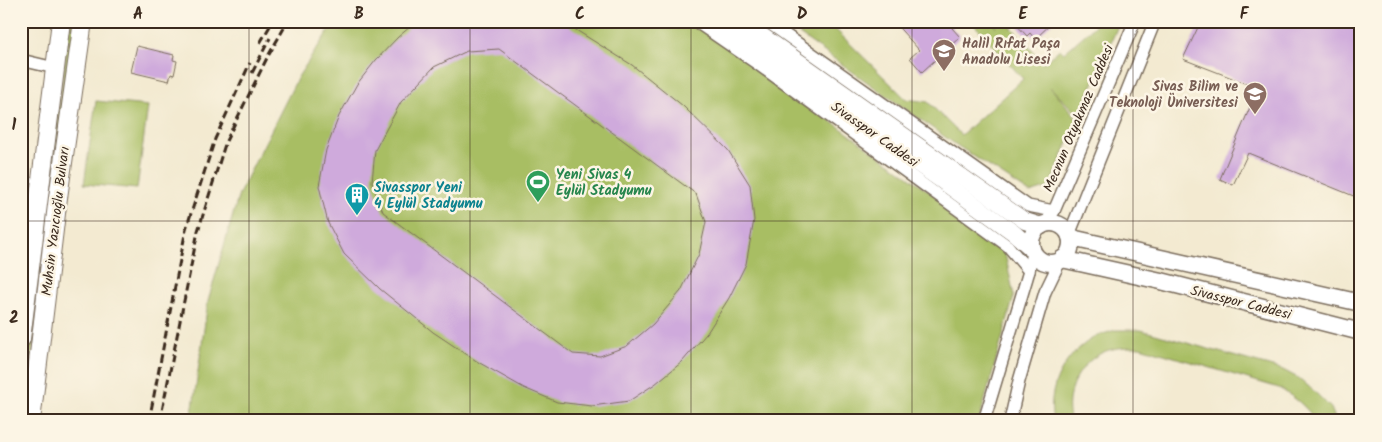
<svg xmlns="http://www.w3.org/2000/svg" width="1382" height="442" font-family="Kalam,sans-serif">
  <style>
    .green { fill: #a8be63; stroke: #727440 }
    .building { fill: #cfaadc; fill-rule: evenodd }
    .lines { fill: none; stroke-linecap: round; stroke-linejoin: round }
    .street-casing { stroke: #7b6d5d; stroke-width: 14 }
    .secondary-casing { stroke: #7b6d5d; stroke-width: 19 }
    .primary-casing { stroke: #7b6d5d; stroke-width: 20 }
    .street { stroke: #fff; stroke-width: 11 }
    .secondary { stroke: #fff; stroke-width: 16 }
    .primary { stroke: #fff; stroke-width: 18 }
    .rail { stroke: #3b2a1e; stroke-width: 3; stroke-dasharray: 8 4; stroke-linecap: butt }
    .grid { fill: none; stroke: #3b2a1e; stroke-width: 1; stroke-opacity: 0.55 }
    .labels { text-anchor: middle; stroke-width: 5; stroke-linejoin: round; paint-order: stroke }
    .education-label { font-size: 14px; font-weight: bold; fill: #785e54; stroke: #fcf5e5; text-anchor: start }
    .street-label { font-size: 14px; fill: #3b2a1e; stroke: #fcf5e5 }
    .leisure-label { font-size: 14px; font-weight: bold; fill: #27864d; stroke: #fcf5e5; text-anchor: start }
    .culture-label { font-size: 14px; font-weight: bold; fill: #0d838f; stroke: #fcf5e5; text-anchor: start }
    .neatline { fill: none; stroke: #3b2a1e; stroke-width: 2 }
    .grid-label { font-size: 16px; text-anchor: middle; font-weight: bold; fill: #3b2a1e }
  </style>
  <rect width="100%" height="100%" fill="#fcf5e5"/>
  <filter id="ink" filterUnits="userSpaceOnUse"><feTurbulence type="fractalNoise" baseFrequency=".02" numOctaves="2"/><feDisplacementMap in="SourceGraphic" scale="10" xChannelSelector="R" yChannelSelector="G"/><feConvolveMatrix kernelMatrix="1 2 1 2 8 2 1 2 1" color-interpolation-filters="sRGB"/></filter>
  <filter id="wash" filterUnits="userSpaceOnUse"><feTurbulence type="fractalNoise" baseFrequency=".0096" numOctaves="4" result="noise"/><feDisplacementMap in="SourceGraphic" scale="20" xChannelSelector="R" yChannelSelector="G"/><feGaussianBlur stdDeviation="1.12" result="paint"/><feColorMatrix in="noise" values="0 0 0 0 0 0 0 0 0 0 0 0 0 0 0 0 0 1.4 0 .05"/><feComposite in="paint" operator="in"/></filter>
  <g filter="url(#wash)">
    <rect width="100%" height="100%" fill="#f3ead1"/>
    <g class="green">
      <polygon points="70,21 76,21 23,421 21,421 21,398"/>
      <polygon points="335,21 691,21 1003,244 1014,296 979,421 191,421 208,301 239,194 298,77"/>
      <polygon points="781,21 810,21 797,33"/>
      <polygon points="813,21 827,21 906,99 928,102 961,135 1023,79 971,21 992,21 996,27 993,21 1006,21 1043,63 1060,49 1064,53 1100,21 1120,21 1079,116 1050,87 1078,119 1049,187 1030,193 955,144 799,34"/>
      <polygon points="96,101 148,106 137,189 84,184"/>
      <path d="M1115,330H1141L1283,370L1300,379L1315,392L1331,408L1336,421H1316C1305,405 1295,398 1279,388L1140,347C1129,347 1117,347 1106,351C1080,361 1062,394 1071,421H1053C1046,387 1065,355 1093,338C1100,334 1108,333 1115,330Z"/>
    </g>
    <g id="blocks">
      <g class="building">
        <path d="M417,21H558L576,30L632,65L683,106L728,150L750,185L754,220L746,264L729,298L707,333L682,362L655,384L629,401L592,406L557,402L524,388L478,362L433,332L380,289L344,254L328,223L319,186L326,150L339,116L357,84L376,60L398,37ZM499,49L696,194L706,222L699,254L681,291L653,324L627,346L600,356L573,354L383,212L372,182L375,150L401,102L434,67L467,51Z"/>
        <polygon points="893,21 935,21 939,26 944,21 949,21 954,26 952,28 960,37 922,72 910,58 919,50"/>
        <polygon points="1013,21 1054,21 1035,39 1030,33 1027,36"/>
        <polygon points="1201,21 1361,21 1361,199 1248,153 1233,185 1220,179 1258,88 1183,59"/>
        <polygon points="137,46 174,55 173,60 177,61 174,75 171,74 169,81 131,72"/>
      </g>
    </g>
  </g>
  <g filter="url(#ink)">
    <use href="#blocks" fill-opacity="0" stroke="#7b6d5d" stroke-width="1"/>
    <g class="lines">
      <defs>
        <g id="street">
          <polyline points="695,21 759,65 1008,246 1029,271"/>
          <polyline points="766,21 1028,206 1054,211"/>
          <polyline points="21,60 55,68"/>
          <polyline points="1045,224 1054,211 1135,21"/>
          <polyline points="1069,235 1155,21"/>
          <polyline points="984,421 1029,271 1032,250"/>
          <polyline points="1010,421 1019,381 1045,292 1060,261"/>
        </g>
        <g id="secondary">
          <polyline points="715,21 942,181 1014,233 1032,249"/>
          <polyline points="741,21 1025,221 1041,226"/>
          <circle cx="1051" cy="243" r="20"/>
          <polyline points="1070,236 1076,239 1361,303"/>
          <polyline points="1062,259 1161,281 1361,332"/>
        </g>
        <g id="primary">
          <polyline points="21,339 61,21"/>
          <polyline points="31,421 57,205 83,21"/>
        </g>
      </defs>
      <use href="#street" class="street-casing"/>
      <use href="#secondary" class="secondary-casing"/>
      <use href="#primary" class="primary-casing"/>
      <use href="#street" class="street"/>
      <use href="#secondary" class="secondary"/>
      <use href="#primary" class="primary"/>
      <g class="rail">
        <polyline points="260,43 273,21"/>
        <polyline points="252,73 270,38"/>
        <polyline points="149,421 186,229 215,139 250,63"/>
        <polyline points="160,421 198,231 226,141 267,58 288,21"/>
      </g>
    </g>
  </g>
  <path class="grid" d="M249,21V421M470,21V421M691,21V421M912,21V421M1133,21V421M21,221H1361"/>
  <defs>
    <symbol id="school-pin" viewBox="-11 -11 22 30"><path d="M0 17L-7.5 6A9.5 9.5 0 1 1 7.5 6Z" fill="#8d6e63" stroke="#fcf5e5"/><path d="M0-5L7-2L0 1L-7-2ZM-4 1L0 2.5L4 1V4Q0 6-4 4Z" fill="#fff"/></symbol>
    <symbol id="university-pin" viewBox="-11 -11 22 30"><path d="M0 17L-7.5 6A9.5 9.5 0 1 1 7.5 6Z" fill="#8d6e63" stroke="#fcf5e5"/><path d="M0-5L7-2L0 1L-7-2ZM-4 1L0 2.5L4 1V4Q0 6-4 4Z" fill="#fff"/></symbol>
    <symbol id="stadium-pin" viewBox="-11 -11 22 30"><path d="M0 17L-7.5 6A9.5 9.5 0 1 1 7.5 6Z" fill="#2e9e5b" stroke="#fcf5e5"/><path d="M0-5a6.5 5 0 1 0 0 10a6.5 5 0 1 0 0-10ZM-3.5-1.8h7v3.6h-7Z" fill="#fff"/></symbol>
    <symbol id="building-pin" viewBox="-11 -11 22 30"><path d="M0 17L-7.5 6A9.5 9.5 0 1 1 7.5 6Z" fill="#0f9aa8" stroke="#fcf5e5"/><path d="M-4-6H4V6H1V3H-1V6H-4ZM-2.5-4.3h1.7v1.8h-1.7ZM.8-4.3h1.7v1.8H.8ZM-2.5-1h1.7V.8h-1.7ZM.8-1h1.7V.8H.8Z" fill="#fff"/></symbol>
  </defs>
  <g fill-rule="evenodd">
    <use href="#school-pin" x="930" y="37" width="28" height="38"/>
    <use href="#university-pin" x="1241" y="80" width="28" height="38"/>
    <use href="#stadium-pin" x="524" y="168" width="28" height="38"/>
    <use href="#building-pin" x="343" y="181" width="28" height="38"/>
  </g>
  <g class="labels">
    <g class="education-label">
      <text x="962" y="48">Halil Rıfat Paşa<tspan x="962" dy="16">Anadolu Lisesi</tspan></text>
      <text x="1238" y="91" text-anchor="end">Sivas Bilim ve<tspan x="1238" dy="16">Teknoloji Üniversitesi</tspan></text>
    </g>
    <g class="street-label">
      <text transform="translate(1078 118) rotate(-67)" y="5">Mecnun Otyakmaz Caddesi</text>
      <text transform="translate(875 134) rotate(35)" y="5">Sivasspor Caddesi</text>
      <text transform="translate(55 221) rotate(-83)" y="5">Muhsin Yazıcıoğlu Bulvarı</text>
      <text transform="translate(1241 302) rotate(14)" y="5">Sivasspor Caddesi</text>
    </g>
    <g class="leisure-label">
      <text x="556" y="179">Yeni Sivas 4<tspan x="556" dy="16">Eylül Stadyumu</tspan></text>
    </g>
    <g class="culture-label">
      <text x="374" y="192">Sivasspor Yeni<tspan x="374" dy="16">4 Eylül Stadyumu</tspan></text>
    </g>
  </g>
  <rect width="1382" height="442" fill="none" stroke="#fcf5e5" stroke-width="55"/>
  <rect x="28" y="28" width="1326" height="386" class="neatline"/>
  <g class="grid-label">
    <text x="138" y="19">A</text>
    <text x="359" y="19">B</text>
    <text x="580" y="19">C</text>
    <text x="802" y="19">D</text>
    <text x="1023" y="19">E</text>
    <text x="1244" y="19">F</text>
    <text x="14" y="130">1</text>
    <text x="14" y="323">2</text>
  </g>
</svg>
